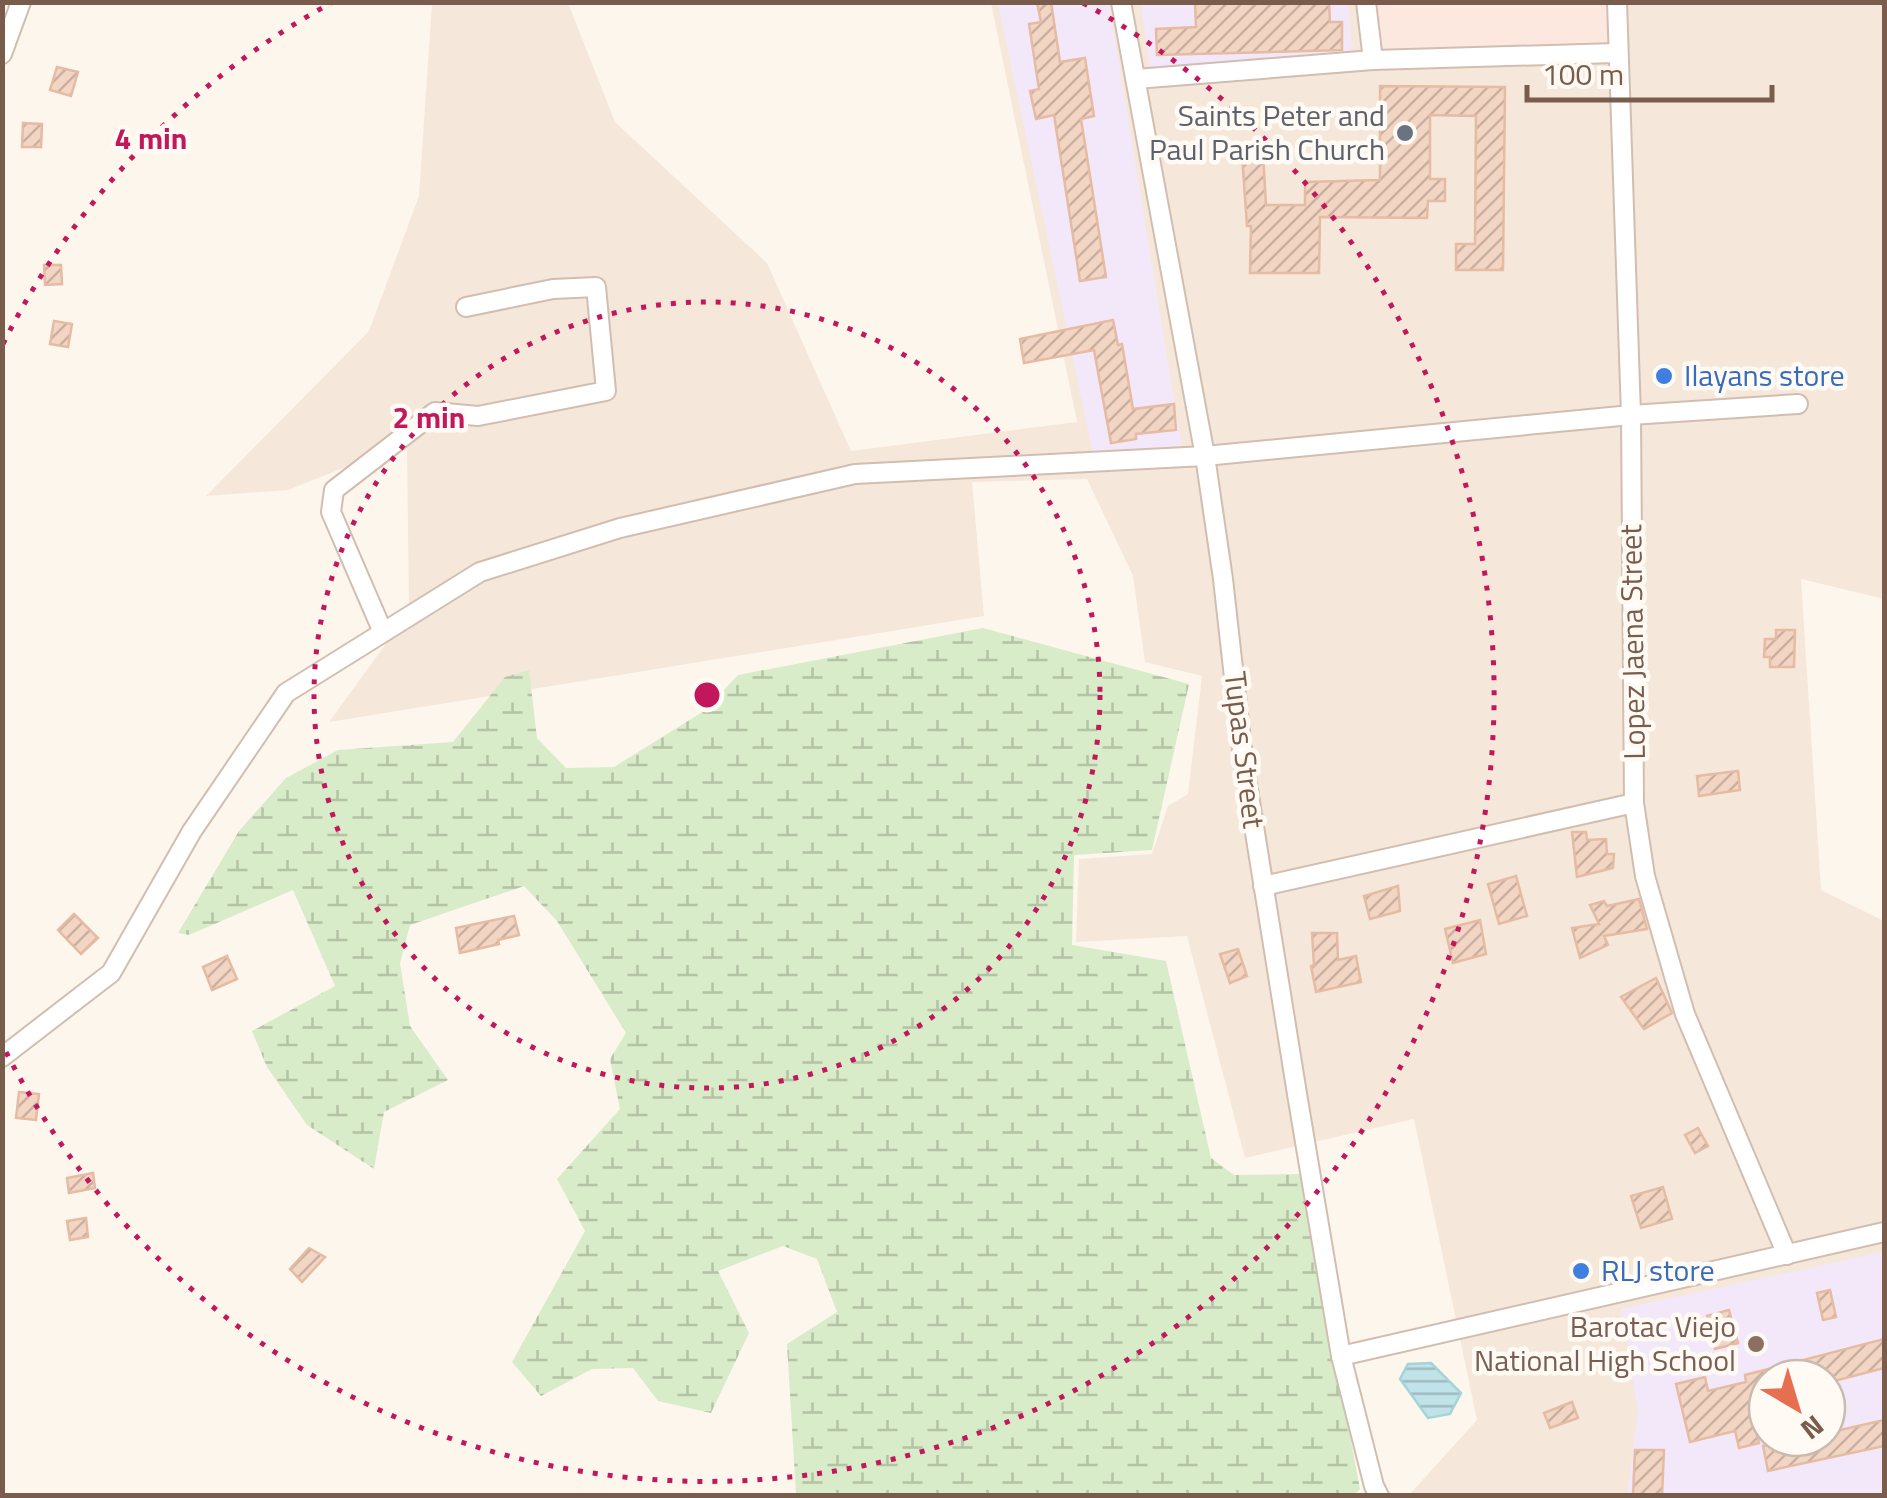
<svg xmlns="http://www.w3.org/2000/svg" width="1887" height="1498" font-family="'Titillium Web',sans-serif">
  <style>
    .residential { fill: #f5e8da; fill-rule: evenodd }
    .commercial { fill: #fde8e0 }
    .education { fill: #f3e8fa; fill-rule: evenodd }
    .wetland { fill: url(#wetland-marsh) }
    .water { fill: url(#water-rules); stroke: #a5d3da; stroke-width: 2.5 }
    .building { fill: url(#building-hatch); stroke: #e6bba3; stroke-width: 2.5 }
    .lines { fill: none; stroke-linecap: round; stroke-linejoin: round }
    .minor-casing { stroke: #d1beb0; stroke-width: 22 }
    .minor { stroke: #fff; stroke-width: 18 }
    .ring { fill: none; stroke: #c2185b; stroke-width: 5; stroke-dasharray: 5 10 }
    .worship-dot { fill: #6b7280; stroke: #fffaf3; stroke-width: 4 }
    .shop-dot { fill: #3f7fe0; stroke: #fffaf3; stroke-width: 4 }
    .education-dot { fill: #8d6e63; stroke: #fffaf3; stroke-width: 4 }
    .labels { text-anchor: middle; stroke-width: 9; stroke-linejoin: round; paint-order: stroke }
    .worship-label { font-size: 30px; fill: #5b616d; stroke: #fffaf3; text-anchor: end }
    .shop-label { font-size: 30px; fill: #366cbe; stroke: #fffaf3; text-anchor: start }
    .street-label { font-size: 30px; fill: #7a5c4d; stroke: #fffaf3 }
    .education-label { font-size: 30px; fill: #785e54; stroke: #fffaf3; text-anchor: end }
    .centre { fill: #c2185b; stroke: #fffaf3; stroke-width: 5 }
    .ring-label { font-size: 30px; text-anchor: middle; font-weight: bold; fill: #c2185b; stroke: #fffaf3; stroke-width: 9; stroke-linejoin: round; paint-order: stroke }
  </style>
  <defs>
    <pattern id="wetland-marsh" width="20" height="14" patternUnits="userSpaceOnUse" patternTransform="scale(2.5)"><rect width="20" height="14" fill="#d8ecc9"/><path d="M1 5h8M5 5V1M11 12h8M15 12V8" fill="none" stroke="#b4c2a5"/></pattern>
    <pattern id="water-rules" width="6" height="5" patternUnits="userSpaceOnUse" patternTransform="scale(2.5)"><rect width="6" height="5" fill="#bfe3e8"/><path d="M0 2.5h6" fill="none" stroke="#a0bbbe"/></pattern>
    <pattern id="building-hatch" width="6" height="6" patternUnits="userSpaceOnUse" patternTransform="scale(2.5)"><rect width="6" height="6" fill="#f3d5c3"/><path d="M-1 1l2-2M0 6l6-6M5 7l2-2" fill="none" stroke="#cab0a1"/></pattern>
  </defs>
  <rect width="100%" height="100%" fill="#fdf6ec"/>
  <path class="residential" d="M432,3H568L615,122L767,263L851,451L1077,422L991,3H1884V599L1801,579L1821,890L1884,921V1495H1409L1477,1420L1414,1119L1245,1158L1187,936L1076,942L1079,859L1152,854L1168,806L1188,794L1202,676L1145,662L1133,576L1087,479L972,482L984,616L329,722L409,612L407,443L288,490L206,496L369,331L419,196ZM1767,1378H1827V1438H1767Z"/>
  <polygon class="commercial" points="1373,3 1609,3 1610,48 1378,50"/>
  <g class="education">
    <polygon points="998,3 1109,3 1182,448 1093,453"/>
    <polygon points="1141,3 1348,3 1352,53 1150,67"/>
    <path d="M1884,1252V1495H1627L1638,1411L1621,1309ZM1767,1378H1827V1438H1767Z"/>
  </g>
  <polygon class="wetland" points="983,628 1189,684 1152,850 1074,855 1072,945 1166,961 1211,1158 1234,1175 1301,1174 1360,1489 1353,1496 796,1495 787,1344 837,1312 817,1259 783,1246 718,1271 749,1333 711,1413 658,1401 633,1368 592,1369 541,1396 512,1362 585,1231 557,1179 620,1109 610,1059 626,1033 557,921 524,886 410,925 400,963 410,1026 448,1080 384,1112 374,1169 307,1125 267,1067 252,1031 335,986 293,890 189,935 178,933 239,831 286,778 338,750 453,742 505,677 529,670 537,738 566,768 614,767 704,711 738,675"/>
  <polygon class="water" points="1431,1363 1461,1393 1450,1414 1428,1418 1400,1379 1408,1364"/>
  <g class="building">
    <polygon points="1037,2 1051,2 1060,62 1085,58 1094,116 1081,119 1106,277 1080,281 1054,115 1036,119 1030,91 1039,89 1029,24 1041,22"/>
    <polygon points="1195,2 1329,2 1330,22 1342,22 1342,50 1157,55 1156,29 1196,27"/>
    <polygon points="57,67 78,72 71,96 50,90"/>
    <polygon points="1380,86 1505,87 1503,270 1456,270 1456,244 1475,244 1476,116 1430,115 1430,179 1445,179 1445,201 1428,201 1427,218 1320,217 1319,273 1250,273 1251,226 1247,226 1242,155 1263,154 1266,205 1305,205 1305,182 1380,180"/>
    <polygon points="23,123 42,124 41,147 22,147"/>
    <polygon points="44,265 61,265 62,284 45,285"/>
    <polygon points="1113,320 1118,345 1122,344 1133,409 1174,404 1176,430 1136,434 1136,439 1111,443 1094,350 1024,363 1020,339"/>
    <polygon points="54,321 72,324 68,347 50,344"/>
    <polygon points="1776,630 1795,630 1794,667 1770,667 1770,657 1764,657 1765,639 1776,639"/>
    <polygon points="1738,771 1740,790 1699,796 1697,776"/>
    <polygon points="1572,832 1586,832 1587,840 1606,839 1607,854 1614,854 1613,868 1577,877"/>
    <polygon points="1516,876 1527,916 1499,924 1488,884"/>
    <polygon points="1398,886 1400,911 1370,919 1364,896"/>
    <polygon points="1639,899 1647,929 1604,936 1608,945 1580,958 1572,928 1599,924 1590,905 1604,901 1607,906"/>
    <polygon points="74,914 98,938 81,954 58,930"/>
    <polygon points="514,916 519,935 498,940 499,944 460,953 456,928"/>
    <polygon points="1480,920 1486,954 1453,963 1445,929"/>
    <polygon points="1312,933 1337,933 1338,960 1356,956 1361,982 1316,992 1311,966 1314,965"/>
    <polygon points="1238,949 1247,976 1230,983 1220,954"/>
    <polygon points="227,956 237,979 212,990 203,967"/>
    <polygon points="1656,978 1672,1013 1644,1029 1621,997"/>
    <polygon points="19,1092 39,1094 36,1120 16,1118"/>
    <polygon points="1698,1128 1708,1146 1695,1153 1685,1135"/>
    <polygon points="93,1173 95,1188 69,1193 67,1178"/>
    <polygon points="1663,1187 1672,1219 1641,1228 1631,1196"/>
    <polygon points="86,1218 88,1237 70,1240 67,1221"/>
    <polygon points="309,1248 325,1257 302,1282 290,1269"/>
    <polygon points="1830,1290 1836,1317 1823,1320 1817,1293"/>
    <polygon points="1729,1310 1738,1343 1715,1349 1707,1316"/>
    <polygon points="1884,1339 1884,1368 1827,1383 1827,1378 1767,1378 1767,1399 1749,1404 1759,1443 1739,1448 1735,1431 1690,1442 1676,1384 1705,1377 1708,1391 1746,1382 1745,1375"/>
    <polygon points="1572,1402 1578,1418 1550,1428 1544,1413"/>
    <polygon points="1884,1420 1884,1446 1768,1471 1763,1446 1802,1438 1827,1438 1827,1433"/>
    <polygon points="1635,1450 1664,1450 1662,1496 1633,1496"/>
  </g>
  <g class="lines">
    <defs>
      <g id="minor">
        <polyline points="1121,2 1205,456 1223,579 1243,758 1298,1100 1341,1356 1374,1486 1379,1496"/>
        <polyline points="1366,2 1373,60"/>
        <polyline points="1617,2 1631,415 1634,803 1645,876 1685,1014 1787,1255"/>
        <polyline points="2,54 21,2"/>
        <polyline points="1136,79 1373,60 1617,53"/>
        <polyline points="382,630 331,512 334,490 435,412 478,416 606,391 596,287 553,289 466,307"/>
        <polyline points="1263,886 1634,803"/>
        <polyline points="2,1057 111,973 192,831 286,693 480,572 620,528 855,474 1205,456 1631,415 1798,404"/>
        <polyline points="1341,1356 1884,1232"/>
      </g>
    </defs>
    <use href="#minor" class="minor-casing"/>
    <use href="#minor" class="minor"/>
  </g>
  <g class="ring">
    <circle cx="707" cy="695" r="393"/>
    <path d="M3 344A787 787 0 0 1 331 3M1083 3A787 787 0 1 1 3 1046"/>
  </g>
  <circle class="worship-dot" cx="1405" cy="133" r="10"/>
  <g class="shop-dot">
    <circle cx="1664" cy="376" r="10"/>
    <circle cx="1581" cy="1271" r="10"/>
  </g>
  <circle class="education-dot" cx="1756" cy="1344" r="10"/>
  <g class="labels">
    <g class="worship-label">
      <text x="1385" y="126">Saints Peter and<tspan x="1385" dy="34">Paul Parish Church</tspan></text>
    </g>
    <g class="shop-label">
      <text x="1684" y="386">Ilayans store</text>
      <text x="1601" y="1281">RLJ store</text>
    </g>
    <g class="street-label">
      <text transform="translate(1633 642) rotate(-91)" y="10">Lopez Jaena Street</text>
      <text transform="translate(1244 750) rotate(83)" y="10">Tupas Street</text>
    </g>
    <g class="education-label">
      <text x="1736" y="1337">Barotac Viejo<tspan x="1736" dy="34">National High School</tspan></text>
    </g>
  </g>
  <circle cx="707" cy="695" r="15" class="centre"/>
  <g class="ring-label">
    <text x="151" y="149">4 min</text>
    <text x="429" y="428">2 min</text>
  </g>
  <rect width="1887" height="1498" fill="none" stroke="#7a5c4d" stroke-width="10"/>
  <g transform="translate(1797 1408) rotate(142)"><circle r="48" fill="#fffaf3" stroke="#cabbb1" stroke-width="2.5"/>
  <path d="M0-8L18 38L0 25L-18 38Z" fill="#e76f51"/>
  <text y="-15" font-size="28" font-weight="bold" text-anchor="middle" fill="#7a5c4d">N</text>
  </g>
  <path d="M1527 85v15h245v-15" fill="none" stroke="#7a5c4d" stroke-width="5"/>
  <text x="1542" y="85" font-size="30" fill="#7a5c4d" stroke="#fffaf3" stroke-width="8" paint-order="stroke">100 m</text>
</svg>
